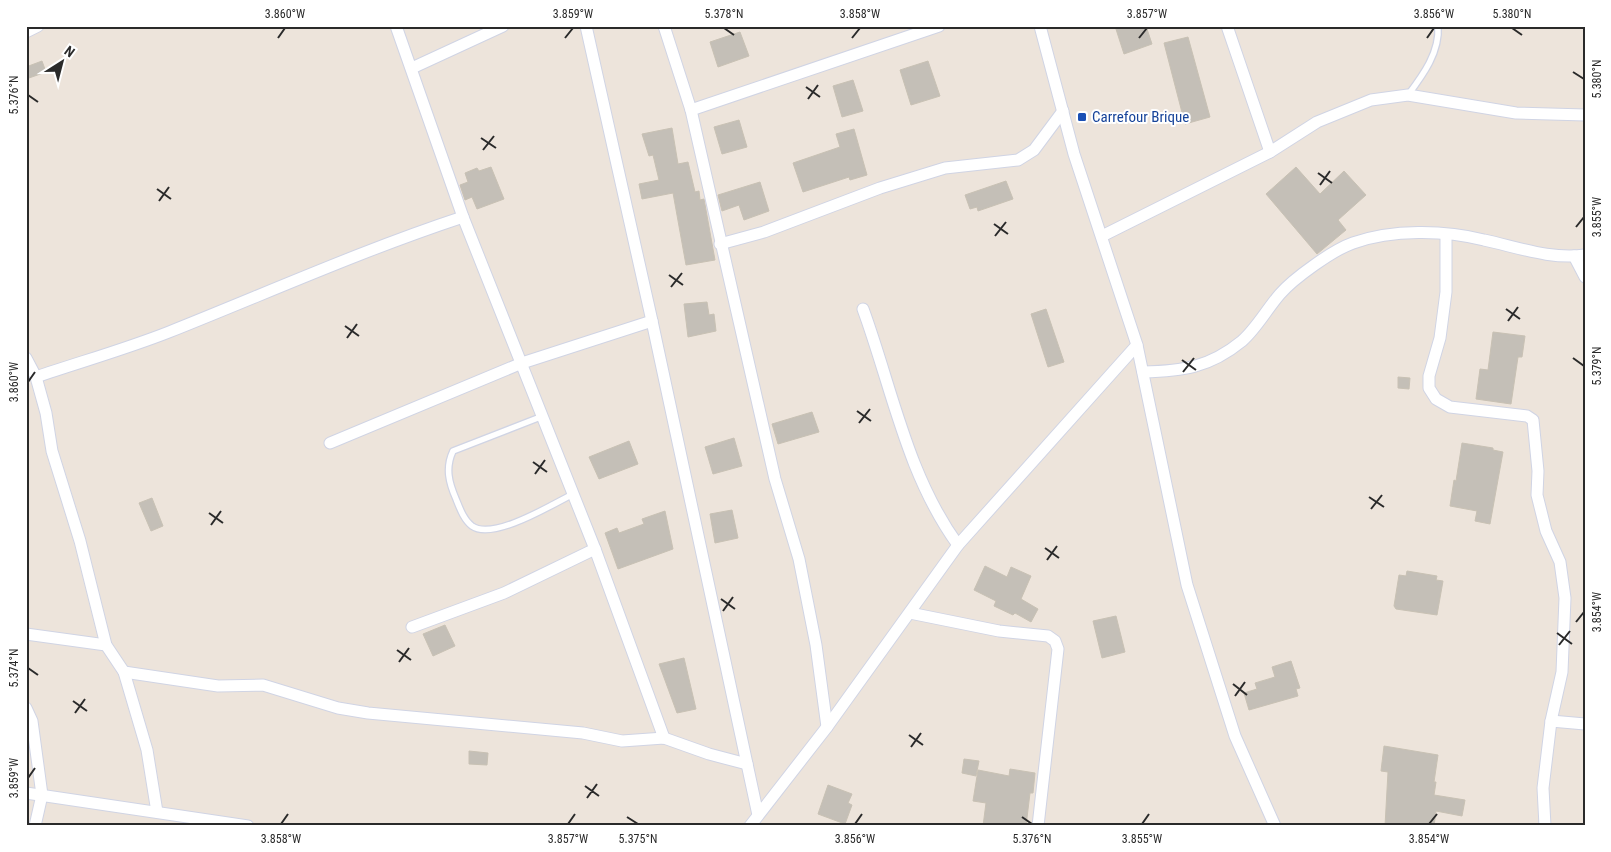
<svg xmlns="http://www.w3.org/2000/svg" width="1611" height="852" font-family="'Roboto Condensed',sans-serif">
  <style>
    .building { fill: #c4bfb7; stroke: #c8c1b4 }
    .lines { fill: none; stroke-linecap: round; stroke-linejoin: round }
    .lane-casing { stroke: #d0d4e4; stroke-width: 8 }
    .street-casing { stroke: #d0d4e4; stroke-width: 13 }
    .lane { stroke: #fff; stroke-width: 5.5 }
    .street { stroke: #fff; stroke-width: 11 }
    .ticks { fill: none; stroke: #2a2a2a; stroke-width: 2 }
    .transit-dot { fill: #1a4fb4; stroke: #fff; stroke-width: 2 }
    .labels { text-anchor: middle; stroke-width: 4; stroke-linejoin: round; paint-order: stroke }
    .transit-label { font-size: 15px; fill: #164399; stroke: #fff; text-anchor: start }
    .neatline { fill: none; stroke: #2a2a2a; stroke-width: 2 }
    .ticks-label { font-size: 12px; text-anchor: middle; fill: #2a2a2a }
  </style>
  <rect width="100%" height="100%" fill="#ede4db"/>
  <g class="building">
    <polygon points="1115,26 1146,26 1152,44 1124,54"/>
    <polygon points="740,32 749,56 718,67 710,42"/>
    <polygon points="1188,37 1210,117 1185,124 1164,43"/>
    <polygon points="42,61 46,72 29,78 26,67"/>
    <polygon points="928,61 940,96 911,105 900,70"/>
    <polygon points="853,80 863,111 842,117 833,86"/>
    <polygon points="739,120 747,147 722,154 714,127"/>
    <polygon points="672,128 678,164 688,162 695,192 699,191 700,200 704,199 715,260 686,265 673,193 642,199 639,184 659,180 653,155 649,156 642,134"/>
    <polygon points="854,129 867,175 850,180 849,177 803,192 793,163 840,147 836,134"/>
    <polygon points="491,167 504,199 477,209 472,197 465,200 460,185 468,182 465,173 477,168 479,171"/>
    <polygon points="1296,167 1320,194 1344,171 1366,195 1338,220 1346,230 1317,254 1266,194"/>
    <polygon points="1006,181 1013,199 978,211 977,207 970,209 965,195"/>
    <polygon points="760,182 769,211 744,220 739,205 722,211 718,195"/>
    <polygon points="707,302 709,315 714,314 716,331 688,337 684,304"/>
    <polygon points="1046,309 1064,362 1048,367 1031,314"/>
    <polygon points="1493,332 1525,336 1522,357 1518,357 1511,404 1476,399 1480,369 1488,370"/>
    <polygon points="1398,377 1410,378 1409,389 1398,388"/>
    <polygon points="812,412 819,432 778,444 772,424"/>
    <polygon points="734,438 742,466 713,474 705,447"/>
    <polygon points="629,441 638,464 599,479 589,457"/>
    <polygon points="1462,443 1493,448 1493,450 1503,452 1490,524 1475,521 1477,511 1450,506 1454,480 1456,481"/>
    <polygon points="152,498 163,526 151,531 139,503"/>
    <polygon points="732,510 738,538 715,543 710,514"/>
    <polygon points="665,511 673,549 618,569 605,533 617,528 619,533 644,524 642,519"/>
    <polygon points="985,566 1007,577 1011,567 1031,576 1021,599 1038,609 1031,622 1015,613 1013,615 994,606 996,601 974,590"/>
    <polygon points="1407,571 1437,576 1436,580 1443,581 1437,615 1396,609 1394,606 1399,575 1406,576"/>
    <polygon points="1116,616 1125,652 1102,658 1093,621"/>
    <polygon points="445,625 455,646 433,656 423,634"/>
    <polygon points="684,658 696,709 677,713 659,664"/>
    <polygon points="1291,661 1300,688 1296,689 1298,696 1249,710 1244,693 1257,689 1255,683 1275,677 1272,667"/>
    <polygon points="1384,746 1438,755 1434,782 1436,782 1434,795 1465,800 1462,816 1436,811 1434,826 1385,826 1388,772 1381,771"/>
    <polygon points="469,751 488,753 487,765 469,764"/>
    <polygon points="964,759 979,761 976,776 962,773"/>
    <polygon points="1010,769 1035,773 1033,793 1030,793 1026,826 983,826 986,803 973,801 978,770 1009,776"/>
    <polygon points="828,785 852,794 848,803 852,805 845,824 818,814"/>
  </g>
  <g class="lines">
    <defs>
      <g id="lane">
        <path d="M1408,95C1423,75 1440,52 1438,26"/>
        <path d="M543,416L453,451C445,468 449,483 456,499C460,509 464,520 472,526C493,541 553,504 573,494"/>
      </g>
      <g id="street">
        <polyline points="396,26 463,217 595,549 664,738"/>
        <polyline points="586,26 652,321 758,815"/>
        <polyline points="664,26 691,110 775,479 799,559 816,645 827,727"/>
        <polyline points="1040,26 1074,154 1137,345 1187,585 1235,736 1275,826"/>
        <polyline points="1227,26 1270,152"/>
        <polyline points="26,32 38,26"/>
        <polyline points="412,68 503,26"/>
        <polyline points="691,110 939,26"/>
        <polyline points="1446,235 1446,292 1440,338 1429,376 1429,388 1436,399 1450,407 1527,416 1533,420 1538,471 1537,495 1546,531 1560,562 1565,598 1562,672 1551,721 1543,788 1545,826"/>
        <polyline points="1102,236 1270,152 1317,122 1371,100 1408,95 1516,113 1585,115"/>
        <polyline points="720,244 764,232 880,188 945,168 1018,160 1034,150 1063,111"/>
        <polyline points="1574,256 1585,277"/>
        <path d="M863,309C892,388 907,475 958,545"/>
        <polyline points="26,358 36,377 46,413 52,451 80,541 106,645 124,672 147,750 157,812"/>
        <path d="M1143,372C1182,371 1209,368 1242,341C1256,329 1267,309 1280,294C1294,278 1333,250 1353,243C1392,229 1445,230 1484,240C1517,247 1551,260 1585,255"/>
        <path d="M36,377C80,362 126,349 169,332C267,293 363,250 463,217"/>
        <polyline points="330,443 522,363 652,321"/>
        <polyline points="910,613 999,631 1048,636 1055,641 1058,649 1038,826"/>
        <polyline points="412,627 504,593 595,549"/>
        <polyline points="26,634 106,645"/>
        <polyline points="124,672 218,686 263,685 338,708 368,713 583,733 622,741 664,738 709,754 747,764"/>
        <polyline points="26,708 32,721 42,795 35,826"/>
        <polyline points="1551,721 1585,724"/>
        <polyline points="26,793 248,826"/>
        <polyline points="750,826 827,727 958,545 1137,345"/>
      </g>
    </defs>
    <use href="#lane" class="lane-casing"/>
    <use href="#street" class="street-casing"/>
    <use href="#lane" class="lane"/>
    <use href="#street" class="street"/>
  </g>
  <path class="ticks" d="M724,28L734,35M1512,28L1522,35M278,38L285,28M565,38L573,28M852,38L860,28M1139,38L1147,28M1427,38L1434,28M1573,72L1584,79M806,87L820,97M28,95L38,102M808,99L818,85M481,138L496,148M483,150L494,136M1318,173L1332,183M1320,185L1330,171M157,189L171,199M159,201L169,187M994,224L1008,234M1576,227L1584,217M995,236L1006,222M669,275L683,285M671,287L682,273M1506,309L1520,319M1508,321L1518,307M345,326L359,336M347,338L357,324M1573,358L1584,366M1182,360L1196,370M1183,372L1194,358M28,382L35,372M857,411L871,421M859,423L870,409M533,462L547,472M535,474L545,460M1369,497L1384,507M1371,509L1382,495M209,513L223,523M211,525L221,511M1045,548L1059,558M1047,560L1057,546M721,599L735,609M723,611L733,597M1576,622L1584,612M1557,633L1572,644M1559,645L1570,631M397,650L411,660M399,662L409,648M28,668L38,675M1233,684L1247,695M1235,696L1245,682M73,701L87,711M75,713L85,699M909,735L923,745M911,747L921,733M28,778L35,768M585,786L599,796M587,798L597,784M627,817L638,824M1022,817L1032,824M281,824L288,814M568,824L575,814M855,824L862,814M1142,824L1149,814M1429,824L1437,814"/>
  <rect class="transit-dot" x="1077" y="112" width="10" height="10" rx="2.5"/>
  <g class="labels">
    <g class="transit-label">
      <text x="1092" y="122">Carrefour Brique</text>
    </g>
  </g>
  <rect width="1611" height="852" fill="none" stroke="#ffffff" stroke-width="55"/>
  <g transform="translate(62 62) rotate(36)" stroke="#ffffff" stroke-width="4" paint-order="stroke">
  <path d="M0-4L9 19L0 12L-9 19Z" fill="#2a2a2a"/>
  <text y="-8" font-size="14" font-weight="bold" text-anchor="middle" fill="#2a2a2a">N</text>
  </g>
  <rect x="28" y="28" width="1556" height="796" class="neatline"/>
  <g class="ticks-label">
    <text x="285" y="18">3.860°W</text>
    <text x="573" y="18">3.859°W</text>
    <text x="724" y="18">5.378°N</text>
    <text x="860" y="18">3.858°W</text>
    <text x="1147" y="18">3.857°W</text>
    <text x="1434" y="18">3.856°W</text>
    <text x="1512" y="18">5.380°N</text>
    <text transform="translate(1597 79) rotate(-90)" y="4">5.380°N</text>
    <text transform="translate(14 95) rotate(-90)" y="4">5.376°N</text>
    <text transform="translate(1597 217) rotate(-90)" y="4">3.855°W</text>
    <text transform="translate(1597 366) rotate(-90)" y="4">5.379°N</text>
    <text transform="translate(14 382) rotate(-90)" y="4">3.860°W</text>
    <text transform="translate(1597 612) rotate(-90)" y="4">3.854°W</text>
    <text transform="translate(14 668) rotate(-90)" y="4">5.374°N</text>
    <text transform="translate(14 778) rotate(-90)" y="4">3.859°W</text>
    <text x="281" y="843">3.858°W</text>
    <text x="568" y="843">3.857°W</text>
    <text x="638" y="843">5.375°N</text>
    <text x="855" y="843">3.856°W</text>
    <text x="1032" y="843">5.376°N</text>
    <text x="1142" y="843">3.855°W</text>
    <text x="1429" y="843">3.854°W</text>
  </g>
</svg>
